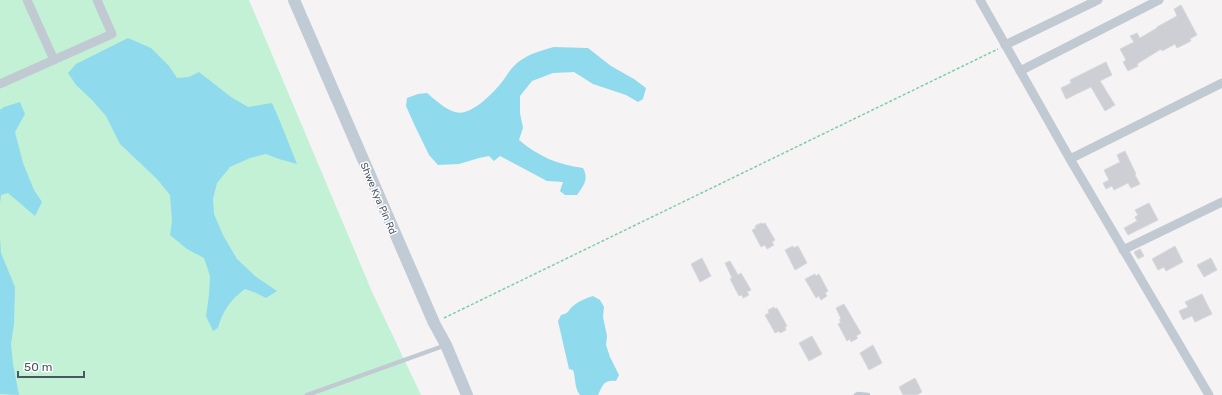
<svg xmlns="http://www.w3.org/2000/svg" width="1222" height="395" font-family="Rubik,sans-serif">
  <style>
    .green { fill: #c3f1d5 }
    .water { fill: #90daee }
    .building { fill: #cdcfd5; stroke: #d7d9de }
    .lines { fill: none; stroke-linecap: round; stroke-linejoin: round }
    .path { stroke: #7ad0a6; stroke-width: 1.5; stroke-dasharray: 3 2; stroke-linecap: butt }
    .lane { stroke: #c1cad2; stroke-width: 4.5 }
    .street { stroke: #c1cad2; stroke-width: 9 }
    .secondary { stroke: #c1cbd6; stroke-width: 12 }
    .labels { text-anchor: middle; stroke-width: 3; stroke-linejoin: round; paint-order: stroke }
    .street-label { font-size: 10px; fill: #4a5661; stroke: #fff }
  </style>
  <rect width="100%" height="100%" fill="#f5f3f3"/>
  <polygon class="green" points="0,0 249,0 373,294 421,395 0,395"/>
  <g class="water">
    <path d="M128,38L151,48L169,66L177,78L189,77L199,72L231,97L248,107L272,103L279,119L297,164L279,159L266,154L250,158L230,167L217,183L213,199L214,214L223,235L237,259L255,276L277,291L266,298L256,293L245,289C231,299 222,312 218,328L213,331L206,316L209,295L210,276L204,258L187,249L170,235L172,221L170,195L157,179L120,144L106,116L92,100L76,85L68,73L76,64Z"/>
    <path d="M554,47L588,48L611,66L634,79L646,88L643,99L638,102L626,95L593,84L574,72L553,73L532,81L520,96V113L523,128L519,140C538,156 558,165 583,168C589,179 584,185 577,195H565L560,191L563,182L547,181L500,156L494,161L489,156L479,158L459,164L438,165L429,155L414,124L406,106L407,98L418,94L427,93C434,99 446,110 455,112C471,117 493,93 502,82C506,77 509,71 513,67C524,55 539,51 554,47Z"/>
    <polygon points="20,102 25,114 15,132 23,163 34,190 42,202 35,216 8,193 1,195 0,204 0,110 4,107"/>
    <polygon points="0,236 1,253 15,287 14,324 11,344 13,364 19,395 0,394"/>
    <path d="M593,296L600,300L604,307L603,317L607,336L606,345L610,357L619,375L616,381C603,380 603,385 598,395H580C574,387 576,379 573,370L569,369L558,321L561,315C570,313 567,311 573,306C579,301 586,298 593,296Z"/>
  </g>
  <g class="building">
    <polygon points="1181,5 1197,35 1190,39 1191,41 1177,48 1175,44 1162,51 1161,49 1137,64 1138,66 1128,71 1123,62 1126,60 1120,49 1134,42 1130,36 1137,33 1140,38 1157,28 1157,27 1177,16 1174,9"/>
    <polygon points="1106,62 1112,75 1100,81 1115,105 1105,111 1091,87 1066,99 1061,88 1071,83 1070,80"/>
    <polygon points="1125,151 1136,174 1135,175 1140,184 1131,188 1128,183 1114,190 1112,186 1106,189 1103,183 1109,180 1104,170 1120,162 1117,155"/>
    <polygon points="1149,203 1158,220 1128,235 1124,228 1137,221 1135,217 1138,215 1135,210"/>
    <polygon points="761,223 762,224 765,223 775,240 772,242 774,245 767,249 765,245 761,247 752,230 756,228 755,226"/>
    <polygon points="793,246 794,248 798,246 807,263 795,270 785,250"/>
    <polygon points="1175,246 1183,262 1166,271 1164,267 1158,270 1152,259"/>
    <polygon points="1140,249 1144,256 1138,259 1134,252"/>
    <polygon points="702,258 711,276 700,282 691,264"/>
    <polygon points="1211,258 1217,270 1204,277 1197,265"/>
    <polygon points="730,261 738,275 741,273 751,290 747,292 749,295 743,298 742,295 739,296 730,279 732,278 725,263"/>
    <polygon points="815,274 816,276 819,274 828,291 825,293 827,296 821,300 819,296 816,298 805,279"/>
    <polygon points="1202,294 1212,314 1195,322 1192,316 1183,320 1179,311 1188,307 1185,302"/>
    <polygon points="844,304 861,333 856,336 858,338 851,342 850,339 847,341 838,324 841,322 839,320 841,319 836,308"/>
    <polygon points="774,307 775,309 777,308 787,326 785,327 786,330 780,333 779,331 775,333 765,315 769,313 768,310"/>
    <polygon points="812,336 822,354 809,361 799,343"/>
    <polygon points="873,345 882,363 869,370 860,353"/>
    <polygon points="915,378 922,392 917,395 903,395 899,387"/>
  </g>
  <g class="lines">
    <polyline class="path" points="444,318 998,49"/>
    <g class="lane">
      <polyline points="307,395 446,345"/>
      <polyline points="856,395 858,394 868,395"/>
    </g>
    <g class="street">
      <polyline points="27,0 54,60"/>
      <polyline points="980,0 1070,159 1209,395"/>
      <polyline points="1005,45 1098,0"/>
      <polyline points="1020,71 1159,0"/>
      <polyline points="0,84 112,34 97,0"/>
      <polyline points="1070,159 1222,83"/>
      <polyline points="1123,250 1222,202"/>
    </g>
    <polyline class="secondary" points="294,0 434,323 446,345 467,395"/>
  </g>
  <g class="labels">
    <g class="street-label">
      <text transform="translate(379 198) rotate(67)" y="4">Shwe Kya Pin Rd</text>
    </g>
  </g>
  <path d="M18 371v6h66v-6" fill="none" stroke="#4a5661" stroke-width="2"/>
  <text x="24" y="371" font-size="12" fill="#4a5661" stroke="#ffffff" stroke-width="3" paint-order="stroke">50 m</text>
</svg>
